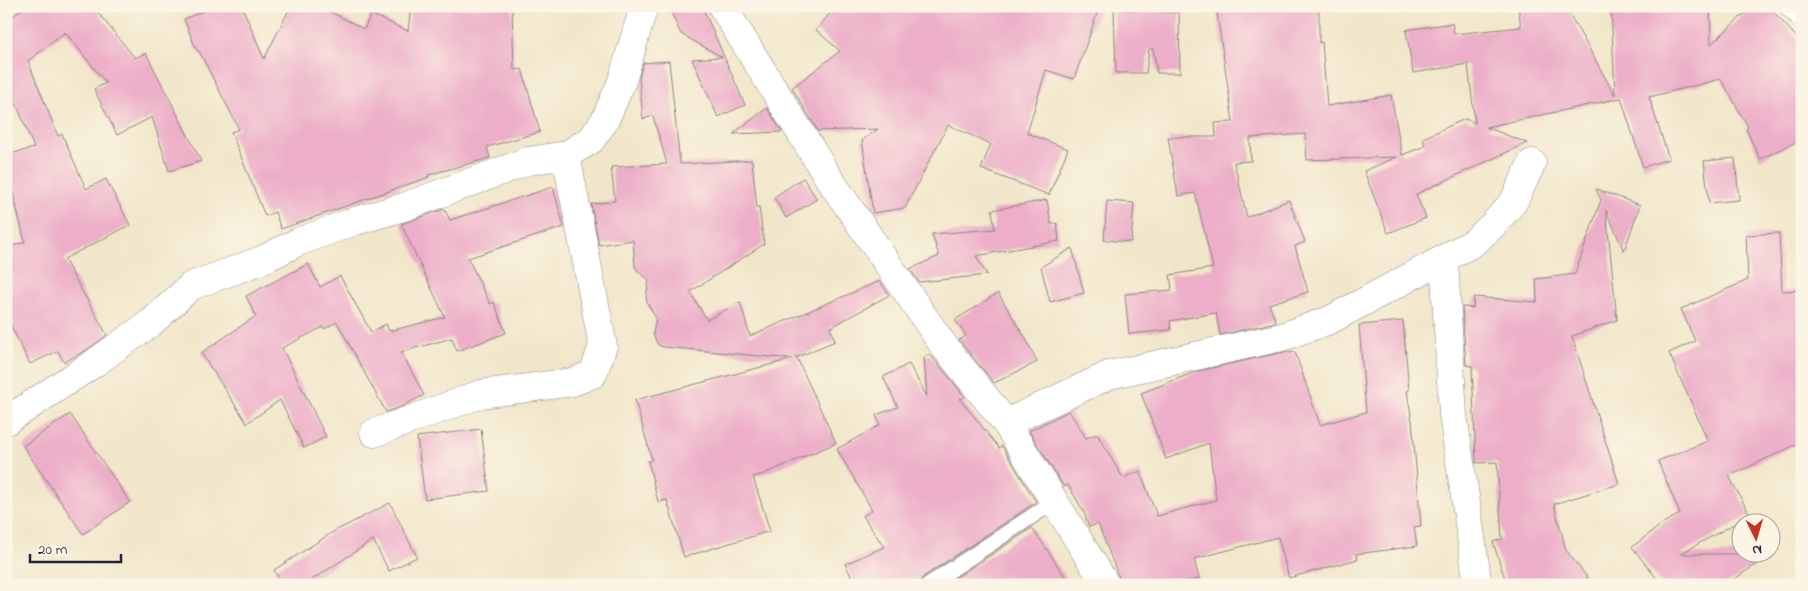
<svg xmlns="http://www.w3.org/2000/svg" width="1808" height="591" font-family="'Indie Flower',sans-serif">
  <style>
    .building { fill: #ecaec8 }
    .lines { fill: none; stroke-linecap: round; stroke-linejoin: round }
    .service-casing { stroke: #8a8482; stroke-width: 17 }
    .minor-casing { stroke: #8a8482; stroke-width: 29 }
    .service { stroke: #fff; stroke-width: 15 }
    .minor { stroke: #fff; stroke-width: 28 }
  </style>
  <rect width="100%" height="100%" fill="#fcf5e5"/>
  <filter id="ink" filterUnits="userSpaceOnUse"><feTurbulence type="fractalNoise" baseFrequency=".02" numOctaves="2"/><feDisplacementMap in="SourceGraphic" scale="10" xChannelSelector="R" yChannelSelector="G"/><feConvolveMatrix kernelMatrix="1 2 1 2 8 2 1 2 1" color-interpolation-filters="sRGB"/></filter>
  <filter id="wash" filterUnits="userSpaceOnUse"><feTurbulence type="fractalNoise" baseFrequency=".0096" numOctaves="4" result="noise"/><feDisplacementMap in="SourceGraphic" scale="20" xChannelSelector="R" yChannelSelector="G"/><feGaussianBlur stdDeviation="1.12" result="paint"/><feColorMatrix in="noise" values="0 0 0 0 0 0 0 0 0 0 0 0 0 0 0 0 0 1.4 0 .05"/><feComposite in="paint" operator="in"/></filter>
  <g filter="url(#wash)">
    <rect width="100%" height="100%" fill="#f1e6c9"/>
    <g id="blocks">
      <g class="building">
        <polygon points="25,6 96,6 94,8 135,58 146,53 201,161 169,171 152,117 117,135 94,89 106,83 65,32 28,61 58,136 62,134 86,189 106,179 130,225 64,259 107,335 85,351 64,362 58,351 30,364 6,316 6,248 25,242 6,165 6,155 34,148 6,78 6,9 8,9 11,18"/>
        <polygon points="215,6 242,6 264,59 291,6 319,6 364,29 371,14 408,31 411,6 461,6 461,8 512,6 514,70 522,69 540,132 487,147 490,158 428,175 429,177 281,229 275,212 265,216 231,132 239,129 199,51 197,51 184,19"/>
        <polygon points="668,6 702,6 745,105 718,117 692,59 722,57 681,34"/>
        <polygon points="836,6 1093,6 1099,8 1074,79 1046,70 1027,133 1068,149 1049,195 981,169 991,144 948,125 905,208 873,213 862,140 878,129 818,131 792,88 840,51 816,30"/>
        <polygon points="1216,6 1319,6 1319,43 1322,42 1327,106 1391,95 1402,155 1425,146 1423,138 1465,119 1475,123 1468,64 1413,73 1406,30 1452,23 1454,34 1521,27 1518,6 1565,6 1615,95 1611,6 1710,6 1711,44 1753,6 1768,6 1802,43 1802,139 1760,159 1746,129 1748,127 1721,79 1649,97 1669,159 1643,167 1621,98 1486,127 1527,143 1416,194 1426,218 1388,233 1364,171 1397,157 1307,160 1305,134 1250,138 1251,161 1234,162 1247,217 1289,200 1305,242 1295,246 1308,292 1269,304 1276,322 1220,335 1216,313 1170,321 1171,330 1129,334 1125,294 1172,290 1170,275 1213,268 1195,193 1178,196 1168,137 1216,137 1215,123 1233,122"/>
        <polygon points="1114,9 1179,13 1180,73 1157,73 1153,49 1149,49 1146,73 1116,73"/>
        <polygon points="669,61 680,164 752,160 757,208 759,207 764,244 690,292 707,320 740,302 750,336 880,281 889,295 830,328 835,341 795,358 797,358 836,443 764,474 753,477 770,531 684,557 667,500 658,502 648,461 652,460 635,400 792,359 664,347 658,345 653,334 656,318 647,303 646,297 649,280 638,271 635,266 633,240 599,245 591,204 615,201 611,167 667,164 653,116 643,119 639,78 643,63"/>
        <polygon points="767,108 782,132 733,134"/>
        <polygon points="1735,158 1739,200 1709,203 1704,161"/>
        <polygon points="803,178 817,199 786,218 774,197"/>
        <polygon points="553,187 564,227 468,258 490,304 494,302 506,333 457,351 452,338 401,352 424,395 403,406 386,412 337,322 324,329 323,327 282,348 326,437 304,448 280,400 247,423 201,353 256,316 246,296 308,264 320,287 340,276 371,332 386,324 389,331 445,317 401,224 444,209 450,220"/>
        <polygon points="1596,189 1640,205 1624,251 1606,210 1617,320 1572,336 1619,484 1554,504 1566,550 1593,585 1507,585 1493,542 1502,539 1497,462 1476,463 1472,366 1466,365 1462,307 1473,308 1474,297 1537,302 1536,279 1575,274 1601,200"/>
        <polygon points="1047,200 1051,224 1057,223 1059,241 976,256 987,275 919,282 910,269 939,256 932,234 995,229 992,210"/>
        <polygon points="1107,201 1134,203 1131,242 1104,240"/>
        <polygon points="1779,233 1782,291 1802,290 1802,442 1729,476 1750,515 1680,554 1772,554 1725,585 1662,585 1632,547 1665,522 1680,514 1658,461 1708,441 1669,353 1695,341 1681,309 1748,280 1746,235"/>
        <polygon points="1072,248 1084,293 1050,302 1041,267"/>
        <polygon points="998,293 1026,339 1037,362 994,383 959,340 966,336 955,320"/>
        <polygon points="1403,321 1409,391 1407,391 1412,421 1421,526 1414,527 1417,546 1356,554 1358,559 1289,578 1278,537 1194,559 1199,579 1171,585 1122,585 1098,524 1089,527 1084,512 1068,485 1064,487 1029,431 1069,411 1086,438 1097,434 1123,478 1140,471 1157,516 1216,500 1209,443 1166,459 1141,393 1198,371 1288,351 1289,353 1295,352 1320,425 1366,412 1359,325"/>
        <polygon points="930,354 965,397 960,399 999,448 1002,446 1036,502 923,577 919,585 856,585 845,564 884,547 863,516 872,510 837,449 880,425 876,415 898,407 883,377 909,364 927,397 924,357"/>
        <polygon points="70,414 130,502 83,534 23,446"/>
        <polygon points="481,429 489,491 425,499 417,437"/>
        <polygon points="390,503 417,557 389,571 373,540 304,585 283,585 274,570 333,532"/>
        <polygon points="1032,528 1071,585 945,585"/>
      </g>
    </g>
  </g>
  <g filter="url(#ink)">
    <use href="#blocks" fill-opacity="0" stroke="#8a8482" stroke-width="1"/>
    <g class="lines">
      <defs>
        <polyline id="service" points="928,585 1055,501"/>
        <g id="minor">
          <polyline points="722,6 830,180 944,346 1006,423 1106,585"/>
          <polyline points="1794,6 1802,13"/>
          <polyline points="1444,260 1453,415 1478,585"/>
          <polyline points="6,421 96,362 152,322 191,286 262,260 298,242 355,221 404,207 528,161 566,155 591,140 605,120 622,81 644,6"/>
          <polyline points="1006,423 1109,375 1282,337 1330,320 1473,243 1493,225 1514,201 1532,163"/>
          <polyline points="374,433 481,394 573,382 593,374 603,346 566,155"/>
        </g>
      </defs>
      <use href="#service" class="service-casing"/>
      <use href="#minor" class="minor-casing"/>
      <use href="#service" class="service"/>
      <use href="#minor" class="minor"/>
    </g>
  </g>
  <rect width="1808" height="591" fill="none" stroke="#fcf5e5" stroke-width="25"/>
  <g transform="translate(1756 538) rotate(175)"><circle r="24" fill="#fcf5e5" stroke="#a5a1a1"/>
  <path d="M0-4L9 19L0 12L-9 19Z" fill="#c8321e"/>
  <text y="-8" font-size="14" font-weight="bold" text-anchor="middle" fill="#22223b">N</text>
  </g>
  <path d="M30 554v8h91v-8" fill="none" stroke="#22223b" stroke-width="2.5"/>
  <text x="38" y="554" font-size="15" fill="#22223b" stroke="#fcf5e5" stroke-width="4" paint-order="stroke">20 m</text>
</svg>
